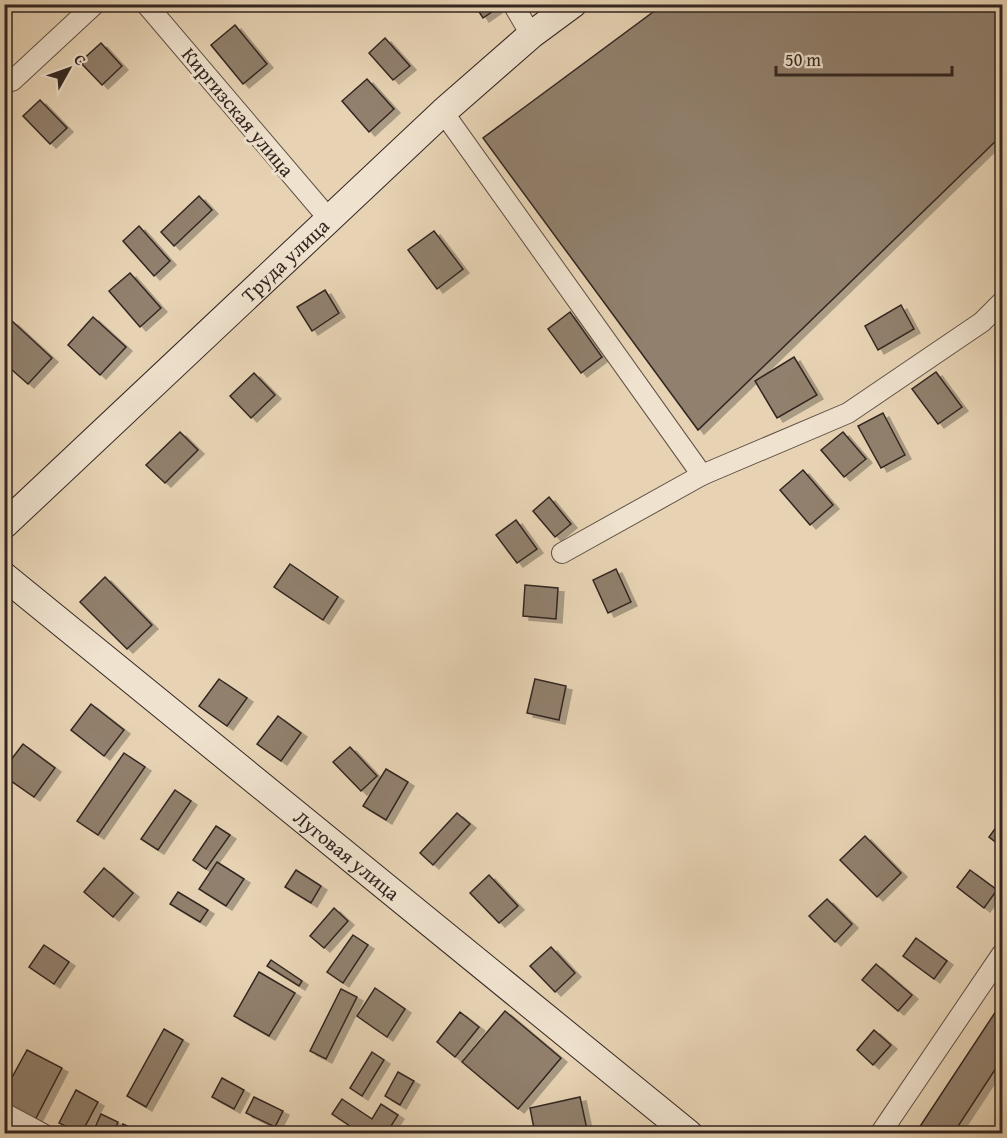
<svg xmlns="http://www.w3.org/2000/svg" width="1007" height="1138" font-family="'Gentium Book Plus',serif">
  <style>
    .building { fill: #91806d; stroke: #332621; stroke-width: 1.5; filter: url(#shadow) }
    .lines { fill: none; stroke-linecap: round; stroke-linejoin: round }
    .street-casing { stroke: #605146; stroke-width: 22 }
    .secondary-casing { stroke: #332621; stroke-width: 29 }
    .street { stroke: #efe2ce; stroke-width: 20 }
    .secondary { stroke: #efe2ce; stroke-width: 27 }
    .labels { text-anchor: middle; stroke-width: 6; stroke-linejoin: round; paint-order: stroke }
    .street-label { font-size: 20px; fill: #332621; stroke: #efe2ce }
  </style>
  <defs>
    <filter id="shadow"><feDropShadow dx="6" dy="4" stdDeviation="0" flood-color="#0004"/></filter>
  </defs>
  <rect width="100%" height="100%" fill="#e7d3b4"/>
  <filter id="stains"><feTurbulence type="fractalNoise" baseFrequency=".00333" numOctaves="4"/><feColorMatrix values="0 0 0 0 .2 0 0 0 0 .09 0 0 0 0 .02 0 0 0 .5 -.17"/></filter>
  <radialGradient id="worn" r=".72"><stop offset=".6" stop-color="#630" stop-opacity="0"/><stop offset="1" stop-color="#630" stop-opacity=".3"/></radialGradient>
  <g class="building">
    <polygon points="474,4 493,4 496,9 483,18"/>
    <polygon points="664,4 1002,4 1002,135 698,430 483,138"/>
    <polygon points="235,25 267,64 243,84 211,45"/>
    <polygon points="385,38 410,66 393,80 369,53"/>
    <polygon points="101,43 122,66 102,85 80,62"/>
    <polygon points="367,79 394,109 369,132 342,101"/>
    <polygon points="40,100 67,128 50,144 23,116"/>
    <polygon points="199,196 212,210 174,246 161,232"/>
    <polygon points="1002,220 1002,233 996,226"/>
    <polygon points="139,226 170,261 154,276 123,241"/>
    <polygon points="434,231 463,269 437,289 408,250"/>
    <polygon points="130,273 161,308 140,327 109,291"/>
    <polygon points="325,290 339,313 312,331 297,307"/>
    <polygon points="901,305 914,329 878,350 865,326"/>
    <polygon points="570,312 602,357 581,373 548,329"/>
    <polygon points="93,317 126,347 100,375 68,345"/>
    <polygon points="12,321 52,358 28,384 4,363 4,329"/>
    <polygon points="794,357 817,395 777,418 755,381"/>
    <polygon points="936,372 962,407 938,424 912,389"/>
    <polygon points="254,373 275,395 251,418 230,396"/>
    <polygon points="883,413 905,455 881,468 858,426"/>
    <polygon points="180,432 198,450 165,483 146,465"/>
    <polygon points="843,432 866,459 844,477 821,450"/>
    <polygon points="803,470 833,505 810,525 780,490"/>
    <polygon points="549,497 571,524 555,537 533,511"/>
    <polygon points="516,520 537,549 517,563 496,535"/>
    <polygon points="290,564 338,597 323,620 274,587"/>
    <polygon points="616,569 631,602 608,613 593,580"/>
    <polygon points="105,577 152,625 127,649 80,602"/>
    <polygon points="525,585 558,588 556,619 523,616"/>
    <polygon points="219,679 247,698 227,726 199,706"/>
    <polygon points="535,679 566,686 559,720 527,713"/>
    <polygon points="91,704 124,730 104,756 71,730"/>
    <polygon points="278,716 301,733 281,761 257,744"/>
    <polygon points="23,744 55,768 34,797 4,776 4,769"/>
    <polygon points="350,747 377,776 361,791 333,762"/>
    <polygon points="124,753 145,767 98,835 77,821"/>
    <polygon points="386,769 408,782 386,820 363,806"/>
    <polygon points="175,790 191,801 158,850 141,839"/>
    <polygon points="457,813 470,824 433,865 420,853"/>
    <polygon points="1002,819 1002,847 989,837"/>
    <polygon points="216,826 230,835 206,869 193,860"/>
    <polygon points="865,836 901,873 877,897 840,860"/>
    <polygon points="217,862 244,879 226,906 199,889"/>
    <polygon points="104,868 133,893 113,917 84,892"/>
    <polygon points="296,870 321,886 311,903 285,887"/>
    <polygon points="970,870 997,890 984,908 957,887"/>
    <polygon points="489,875 518,906 499,923 470,893"/>
    <polygon points="178,892 208,910 200,922 170,904"/>
    <polygon points="827,899 852,924 835,942 809,916"/>
    <polygon points="334,908 348,921 324,948 310,936"/>
    <polygon points="353,935 368,945 343,983 327,972"/>
    <polygon points="916,938 947,961 934,979 903,956"/>
    <polygon points="44,945 69,962 54,984 29,967"/>
    <polygon points="551,947 575,973 555,992 530,966"/>
    <polygon points="271,960 302,981 299,986 267,966"/>
    <polygon points="876,964 912,995 898,1011 862,980"/>
    <polygon points="259,972 295,993 269,1036 234,1016"/>
    <polygon points="375,988 405,1009 387,1037 357,1016"/>
    <polygon points="341,989 357,997 326,1059 310,1051"/>
    <polygon points="1002,1002 1002,1059 953,1134 915,1134"/>
    <polygon points="505,1011 561,1058 518,1109 462,1062"/>
    <polygon points="460,1012 479,1027 455,1057 437,1042"/>
    <polygon points="164,1029 183,1040 146,1107 127,1096"/>
    <polygon points="874,1030 891,1045 873,1065 857,1050"/>
    <polygon points="27,1050 62,1068 35,1120 4,1104 4,1092"/>
    <polygon points="372,1052 384,1060 362,1096 350,1088"/>
    <polygon points="398,1072 414,1081 400,1105 385,1096"/>
    <polygon points="222,1078 244,1090 234,1109 212,1097"/>
    <polygon points="76,1090 98,1102 81,1134 59,1123"/>
    <polygon points="254,1097 283,1111 275,1127 246,1113"/>
    <polygon points="580,1097 588,1134 535,1134 530,1108"/>
    <polygon points="342,1099 372,1119 381,1104 398,1115 386,1134 362,1134 332,1114"/>
    <polygon points="101,1114 118,1122 113,1134 92,1134"/>
    <polygon points="123,1124 143,1134 119,1134"/>
  </g>
  <g class="lines">
    <defs>
      <g id="street">
        <polyline points="146,4 329,219"/>
        <polyline points="513,4 531,35"/>
        <polyline points="4,81 12,81 95,4"/>
        <polyline points="443,112 702,475"/>
        <polyline points="562,553 702,475 848,413 982,322 1002,302"/>
        <polyline points="4,1113 43,1134"/>
        <polyline points="880,1134 1002,954"/>
      </g>
      <g id="secondary">
        <path id="s1" d="M4,525L443,112L531,35L573,4"/>
        <path id="s2" d="M4,576L689,1134"/>
      </g>
    </defs>
    <use href="#street" class="street-casing"/>
    <use href="#secondary" class="secondary-casing"/>
    <use href="#street" class="street"/>
    <use href="#secondary" class="secondary"/>
  </g>
  <g class="labels">
    <g class="street-label">
      <text transform="translate(238 112) rotate(50)" y="7">Киргизская улица</text>
      <text dy="7" stroke="none"><textPath href="#s1" startOffset="386">Труда улица</textPath></text>
      <text dy="7" stroke="none"><textPath href="#s2" startOffset="442">Луговая улица</textPath></text>
    </g>
  </g>
  <rect width="1007" height="1138" fill="none" stroke="#e7d3b4" stroke-width="24"/>
  <rect x="6" y="6" width="995" height="1126" fill="none" stroke="#332621" stroke-width="3"/>
  <rect x="12" y="12" width="983" height="1114" fill="none" stroke="#332621" stroke-width="1.5"/>
  <g transform="translate(69 69) rotate(50)" stroke="#efe2ce" stroke-width="4.5" paint-order="stroke">
  <path d="M0-4.5L10 22L0 15L-10 22Z" fill="#332621"/>
  <text y="-9" font-size="16" font-weight="bold" text-anchor="middle" fill="#332621">С</text>
  </g>
  <path d="M776 66v9h176v-9" fill="none" stroke="#332621" stroke-width="3"/>
  <text x="785" y="66" font-size="18" fill="#332621" stroke="#efe2ce" stroke-width="4.5" paint-order="stroke">50 m</text>
  <rect width="100%" height="100%" filter="url(#stains)"/>
  <rect width="100%" height="100%" fill="url(#worn)"/>
</svg>
